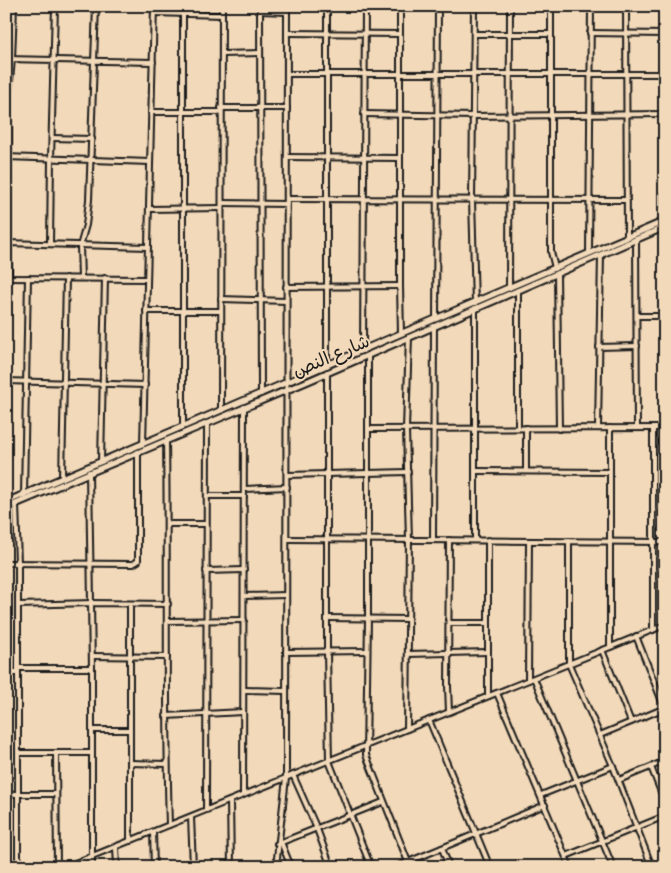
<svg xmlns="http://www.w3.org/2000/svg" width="671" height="873" font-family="Mynerve,'Playpen Sans Arabic',sans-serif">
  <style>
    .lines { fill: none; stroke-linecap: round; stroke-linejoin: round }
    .street-casing { stroke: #1c1c1c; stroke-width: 8 }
    .secondary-casing { stroke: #1c1c1c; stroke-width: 9 }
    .street { stroke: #f2d9b9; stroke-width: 4 }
    .secondary { stroke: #f2d9b9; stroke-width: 5 }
    .labels { text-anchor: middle; stroke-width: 4; stroke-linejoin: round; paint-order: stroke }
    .street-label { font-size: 18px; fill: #1c1c1c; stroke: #f2d9b9 }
  </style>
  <rect width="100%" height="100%" fill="#f2d9b9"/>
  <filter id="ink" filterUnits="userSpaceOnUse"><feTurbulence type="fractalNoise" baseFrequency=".02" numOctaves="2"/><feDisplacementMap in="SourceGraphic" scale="10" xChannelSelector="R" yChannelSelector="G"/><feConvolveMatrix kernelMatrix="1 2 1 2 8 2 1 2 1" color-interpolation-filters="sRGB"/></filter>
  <g filter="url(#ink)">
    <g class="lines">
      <defs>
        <g id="street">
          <polyline points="183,6 183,427"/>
          <polyline points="260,6 261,394"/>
          <polyline points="327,6 327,366"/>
          <polyline points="400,6 400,286 401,334"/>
          <polyline points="474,6 472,200 475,303"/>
          <polyline points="551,6 551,252 555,268"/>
          <polyline points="626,6 627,237"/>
          <polyline points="664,6 665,215"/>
          <polyline points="260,11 287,12"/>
          <polyline points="154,13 222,15"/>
          <polyline points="287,33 400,34"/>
          <polyline points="590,33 665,34"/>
          <polyline points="474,34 551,34"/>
          <polyline points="223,54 260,53"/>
          <polyline points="6,59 153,62"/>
          <polyline points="288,74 665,74"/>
          <polyline points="221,108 287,108"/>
          <polyline points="151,112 221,112"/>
          <polyline points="364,114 474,116 665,114"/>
          <polyline points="52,138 92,139"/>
          <polyline points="6,157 150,162"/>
          <polyline points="287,157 399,158"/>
          <polyline points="287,199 626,200"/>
          <polyline points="222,203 287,204"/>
          <polyline points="149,209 221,208"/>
          <polyline points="636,239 637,428"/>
          <polyline points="6,243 148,247"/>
          <polyline points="50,244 51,159 55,6"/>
          <polyline points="589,253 591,6"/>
          <polyline points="557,273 559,429"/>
          <polyline points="6,278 147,279"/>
          <polyline points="9,278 9,92 12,59 14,6"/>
          <polyline points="81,278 80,246 86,225 89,200 96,6"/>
          <polyline points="286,287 400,286"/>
          <polyline points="509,288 510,6"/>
          <polyline points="221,299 286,301"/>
          <polyline points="146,311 221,311"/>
          <polyline points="637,316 665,316"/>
          <polyline points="436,319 438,6"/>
          <polyline points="599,347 637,346"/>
          <polyline points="363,351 365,6"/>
          <polyline points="368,355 368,618 366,755 410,867"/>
          <polyline points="327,372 327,651 329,761 371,867"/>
          <polyline points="6,381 145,385"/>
          <polyline points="221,410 222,6"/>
          <polyline points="518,428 518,290"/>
          <polyline points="598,428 601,254"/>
          <polyline points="369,429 665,428"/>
          <path d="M166,441C168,569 165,697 169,825"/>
          <polyline points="143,444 154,6"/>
          <polyline points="101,462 105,278"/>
          <polyline points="476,471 610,472"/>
          <polyline points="526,471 526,428"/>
          <polyline points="89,472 92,668 92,867"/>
          <polyline points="287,475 408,472"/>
          <polyline points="62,478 66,278"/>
          <polyline points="244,489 287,487"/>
          <polyline points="24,495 28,278"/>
          <polyline points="207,496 244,496"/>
          <polyline points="16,504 18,563 18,867"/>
          <polyline points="167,524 206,524"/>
          <polyline points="287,539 665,542"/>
          <polyline points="433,540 434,326"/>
          <polyline points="449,540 448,686 449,712"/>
          <polyline points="475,540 475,308"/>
          <polyline points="569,541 569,664 613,766 652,867"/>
          <polyline points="6,563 133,564 138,561 138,452"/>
          <polyline points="206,571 244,570"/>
          <polyline points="244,596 286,595"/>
          <polyline points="130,604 130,841"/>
          <polyline points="18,605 92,603 168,604"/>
          <polyline points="327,618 408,619"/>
          <polyline points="167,621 244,620"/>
          <polyline points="449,623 487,623"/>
          <polyline points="653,630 653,428"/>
          <polyline points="636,636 665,709"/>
          <polyline points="610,647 610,428"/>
          <polyline points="602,650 631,722"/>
          <polyline points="286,652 367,651"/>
          <polyline points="408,654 488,652"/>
          <polyline points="92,656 167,657"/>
          <polyline points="18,668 92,668"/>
          <polyline points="6,673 18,673"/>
          <polyline points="534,678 613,867"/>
          <polyline points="528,680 529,541"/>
          <polyline points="244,690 286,691"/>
          <polyline points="497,693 570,867"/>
          <polyline points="488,696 488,540"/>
          <polyline points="166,716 243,712"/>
          <polyline points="429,720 490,867"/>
          <polyline points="407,729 409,540 406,429 409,337"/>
          <polyline points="92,730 130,730"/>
          <polyline points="600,735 665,708"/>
          <polyline points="18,753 92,753"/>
          <polyline points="56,753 57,867"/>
          <polyline points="130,763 167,764"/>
          <polyline points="651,767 665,802"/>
          <polyline points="293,775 317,829 331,867"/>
          <polyline points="619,780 665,761"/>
          <polyline points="6,794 55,794"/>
          <polyline points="243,795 244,407"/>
          <polyline points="541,795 613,766"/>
          <polyline points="230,801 231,867"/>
          <polyline points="206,810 207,423"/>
          <polyline points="191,817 193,867"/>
          <polyline points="153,832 154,867"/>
          <polyline points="281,842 291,867"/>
          <polyline points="277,844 383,802"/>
          <polyline points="116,847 117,867"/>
          <polyline points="442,848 449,867"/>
          <polyline points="566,856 665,816"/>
          <polyline points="65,867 665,625"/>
          <polyline points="276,867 286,778 287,6"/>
          <polyline points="396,867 545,805"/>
        </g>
        <g id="secondary">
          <polyline points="6,502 665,221"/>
          <polyline points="6,508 306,382 665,227"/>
        </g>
      </defs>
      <use href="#street" class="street-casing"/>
      <use href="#secondary" class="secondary-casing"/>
      <use href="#street" class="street"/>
      <use href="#secondary" class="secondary"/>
    </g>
  </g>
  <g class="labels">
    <g class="street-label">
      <text transform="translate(331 356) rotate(-23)" y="6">شارع النص</text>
    </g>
  </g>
  <rect width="671" height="873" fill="none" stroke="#f2d9b9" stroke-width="25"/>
  <rect x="12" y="12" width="646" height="848" fill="none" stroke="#1c1c1c" stroke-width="2" filter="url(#ink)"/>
</svg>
